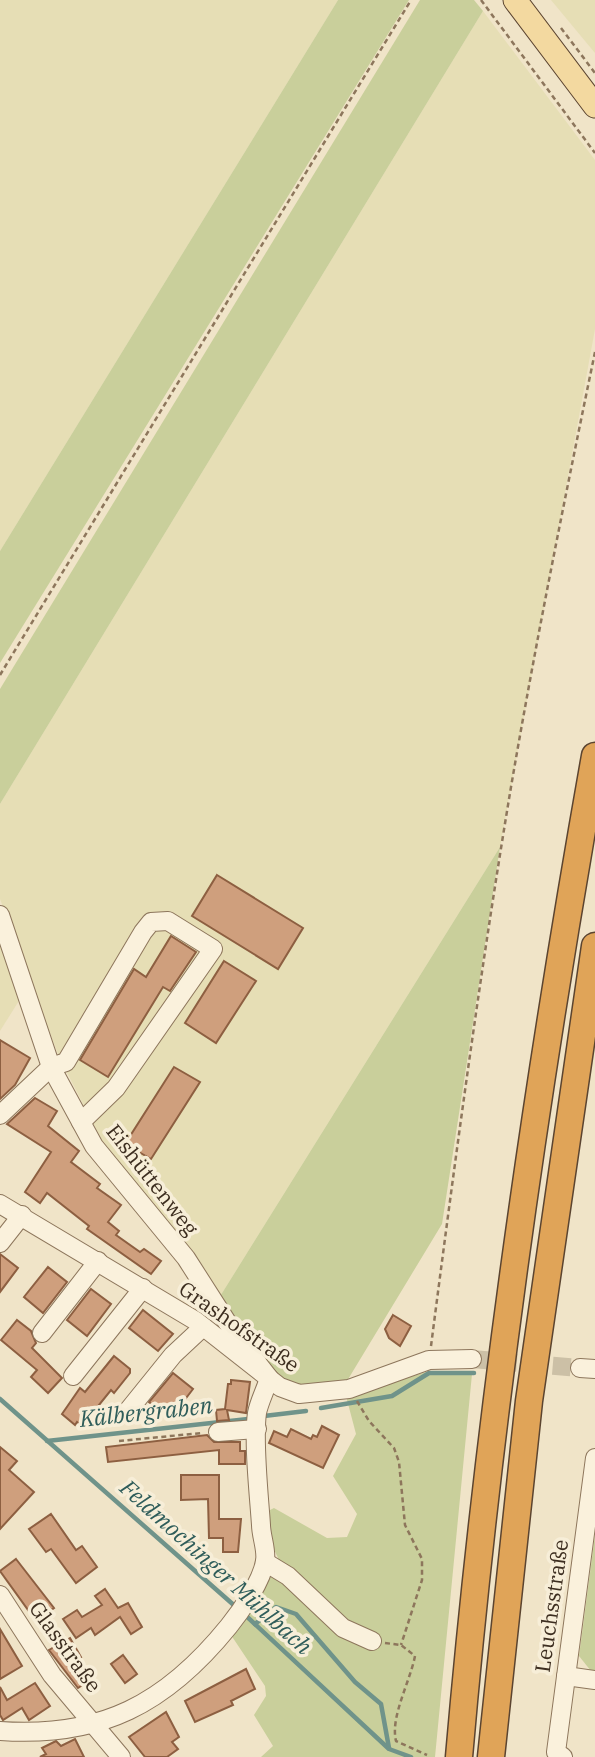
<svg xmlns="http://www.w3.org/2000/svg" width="595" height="1757" font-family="'IBM Plex Serif',serif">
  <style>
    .farmland { fill: #e6deb5 }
    .green { fill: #c9cf9b }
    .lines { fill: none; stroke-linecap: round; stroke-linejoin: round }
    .stream { stroke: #6f938a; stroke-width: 4.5 }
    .building { fill: #cf9f7d; stroke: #8d5f41; stroke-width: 2 }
    .minor-tunnel { stroke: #ccc0a6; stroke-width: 18; stroke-dasharray: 18 9; stroke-linecap: butt }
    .minor-casing { stroke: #8d765c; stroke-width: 20 }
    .major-casing { stroke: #5b4430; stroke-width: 25 }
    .highway-casing { stroke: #5b4430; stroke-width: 29 }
    .path { stroke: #8d765c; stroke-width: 2.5; stroke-dasharray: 5 3.5; stroke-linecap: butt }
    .minor { stroke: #faf1dc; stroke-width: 18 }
    .major { stroke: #f3d9a0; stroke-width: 23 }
    .highway { stroke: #e0a458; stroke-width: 26 }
    .labels { text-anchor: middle; stroke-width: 7; stroke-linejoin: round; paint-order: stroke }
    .street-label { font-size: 21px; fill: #3d2e20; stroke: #f7eed8 }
    .water-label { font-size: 23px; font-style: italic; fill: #2f5d5a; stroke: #f7eed8 }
  </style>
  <rect width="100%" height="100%" fill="#f0e4c8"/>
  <g class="farmland">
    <polygon points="0,0 338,0 0,551"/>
    <polygon points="551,0 595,0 595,53"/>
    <polygon points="483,11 595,160 595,329 500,847 219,1298 102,1141 59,1057 0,899 0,804"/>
    <polygon points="0,934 22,996 0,1031"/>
  </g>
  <g class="green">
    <polygon points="338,0 409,0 0,663 0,551"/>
    <polygon points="420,0 474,0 483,11 0,804 0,689"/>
    <path d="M500,847L442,1224L347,1381C335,1383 316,1391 304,1389C268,1384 238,1325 219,1298Z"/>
    <polygon points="430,1371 472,1374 435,1757 261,1757 273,1746 254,1715 266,1696 265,1686 231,1635 278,1558 267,1534 268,1511 274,1508 327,1538 347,1537 357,1514 333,1476 356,1434 346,1396"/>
    <polygon points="595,1535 595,1676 579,1656"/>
  </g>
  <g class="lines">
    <g class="stream">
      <polyline points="0,1399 236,1607"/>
      <polyline points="321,1408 392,1396 429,1373 474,1373"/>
      <polyline points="264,1416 306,1411"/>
      <polyline points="47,1441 248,1419"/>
      <polyline points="243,1613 389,1749 411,1757"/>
      <polyline points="255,1624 276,1607 296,1614 355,1682 381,1704 389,1748"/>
    </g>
  </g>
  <g class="building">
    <polygon points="217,875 303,928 278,969 192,916"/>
    <polygon points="171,936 196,952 170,991 163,987 108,1077 80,1060 134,969 146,977"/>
    <polygon points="224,961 256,981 216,1043 185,1023"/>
    <polygon points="0,1040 30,1058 15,1085 0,1099"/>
    <polygon points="174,1067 200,1082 151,1159 125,1144"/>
    <polygon points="35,1098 57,1111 48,1126 79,1151 71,1162 100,1184 97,1188 121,1205 108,1222 119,1231 116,1235 140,1252 144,1249 161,1261 151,1274 87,1229 89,1226 47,1193 40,1203 25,1192 51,1152 7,1124"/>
    <polygon points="0,1254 18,1268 0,1292"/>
    <polygon points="48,1267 67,1282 43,1313 24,1297"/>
    <polygon points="91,1289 111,1304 87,1336 67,1320"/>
    <polygon points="143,1310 173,1334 158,1351 129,1328"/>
    <polygon points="393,1315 411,1326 400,1346 389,1338 385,1329"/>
    <polygon points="17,1320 31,1331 36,1343 32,1348 62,1378 48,1393 31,1377 37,1370 1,1340"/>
    <polygon points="114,1356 130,1369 130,1373 114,1393 111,1390 82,1426 77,1422 75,1425 62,1414 80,1388 85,1392"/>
    <polygon points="173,1373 193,1389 170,1419 149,1402"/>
    <polygon points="231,1380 250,1382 246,1413 227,1410 229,1420 217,1421 216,1410 225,1409 228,1384 231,1384"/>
    <polygon points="322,1426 339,1435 323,1468 269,1443 274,1431 287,1437 291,1429 311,1439 313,1435 317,1437"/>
    <polygon points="207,1435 214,1442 240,1442 240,1451 245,1451 245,1464 219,1464 219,1450 108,1462 106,1447"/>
    <polygon points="0,1447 17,1461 9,1470 34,1492 0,1529"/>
    <polygon points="181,1475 219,1475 219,1519 241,1519 238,1552 223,1552 223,1538 209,1538 208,1499 181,1500"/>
    <polygon points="51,1514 76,1550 82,1546 97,1567 76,1583 51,1549 46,1552 29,1529"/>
    <polygon points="16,1559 54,1608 36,1621 0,1571"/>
    <polygon points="105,1589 118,1608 128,1603 142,1627 131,1634 120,1617 95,1635 91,1628 76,1638 63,1619 77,1610 82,1617 102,1605 95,1596"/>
    <polygon points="0,1629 22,1666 0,1679"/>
    <polygon points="70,1638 81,1657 70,1663 84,1684 78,1688 49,1650"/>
    <polygon points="123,1655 137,1674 125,1683 111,1664"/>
    <polygon points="246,1669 255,1689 231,1701 233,1705 195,1722 185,1701"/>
    <polygon points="35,1683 50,1706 29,1720 22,1708 3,1720 0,1715 0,1687 7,1700"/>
    <polygon points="166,1712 179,1737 172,1742 178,1749 167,1757 145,1757 129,1737"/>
    <polygon points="75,1739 84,1757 40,1757 46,1754 42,1748 56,1741 61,1746"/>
  </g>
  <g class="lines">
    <polyline class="minor-tunnel" points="472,1359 580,1368"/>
    <defs>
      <g id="minor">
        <polyline points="0,915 51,1067 94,1146 186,1258 234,1333 269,1378"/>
        <polyline points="0,1115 51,1067 66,1062 143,932 151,922 168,921 213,949 116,1088 81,1122"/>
        <polyline points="0,1204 196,1321 280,1387 299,1394 349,1389 429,1360 472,1359"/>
        <polyline points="0,1243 22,1215"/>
        <polyline points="42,1333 98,1261"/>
        <polyline points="580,1368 595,1369"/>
        <polyline points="73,1376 143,1288"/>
        <polyline points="127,1412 173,1355 203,1327"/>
        <polyline points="218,1432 257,1429"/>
        <polyline points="265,1562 288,1576 343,1628 372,1641"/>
        <polyline points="0,1595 52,1675 121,1757"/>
        <polyline points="566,1676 595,1680"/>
        <path d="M0,1731C101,1738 166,1704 229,1626C241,1611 262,1581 265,1561C267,1550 261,1536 261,1525C259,1495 253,1441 257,1413C259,1402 266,1389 269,1378"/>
        <polyline points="563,1757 556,1752 595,1458"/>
      </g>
      <polyline id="major" points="515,0 595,106"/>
      <g id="highway">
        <path d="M459,1757C488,1422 536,1088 595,756"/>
        <polyline points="491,1757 529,1401 595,946"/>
      </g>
    </defs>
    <use href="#minor" class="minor-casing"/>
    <use href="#major" class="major-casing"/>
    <use href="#highway" class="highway-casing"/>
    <g class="path">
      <polyline points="481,0 595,153"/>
      <polyline points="561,28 595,73"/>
      <polyline points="0,675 411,0"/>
      <path d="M431,1346C455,1160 480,973 511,787C536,641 565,497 595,352"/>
      <polyline points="357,1401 369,1421 394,1448 399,1462 405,1525 422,1559 422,1580 401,1645"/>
      <polyline points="119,1441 202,1433"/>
      <path d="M385,1643L401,1645L415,1656C410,1682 390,1717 396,1741L427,1755"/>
    </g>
    <use href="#minor" class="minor"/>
    <use href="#major" class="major"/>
    <use href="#highway" class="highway"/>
  </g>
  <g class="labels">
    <g class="street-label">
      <text transform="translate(152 1180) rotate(52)" y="7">Eishüttenweg</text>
      <text transform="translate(239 1327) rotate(35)" y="7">Grashofstraße</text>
      <text transform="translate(552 1606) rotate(-82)" y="7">Leuchsstraße</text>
      <text transform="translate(65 1647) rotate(54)" y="7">Glasstraße</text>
    </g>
    <g class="water-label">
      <text transform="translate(146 1412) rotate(-6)" y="8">Kälbergraben</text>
      <text transform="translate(216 1567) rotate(42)" y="8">Feldmochinger Mühlbach</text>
    </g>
  </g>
</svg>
